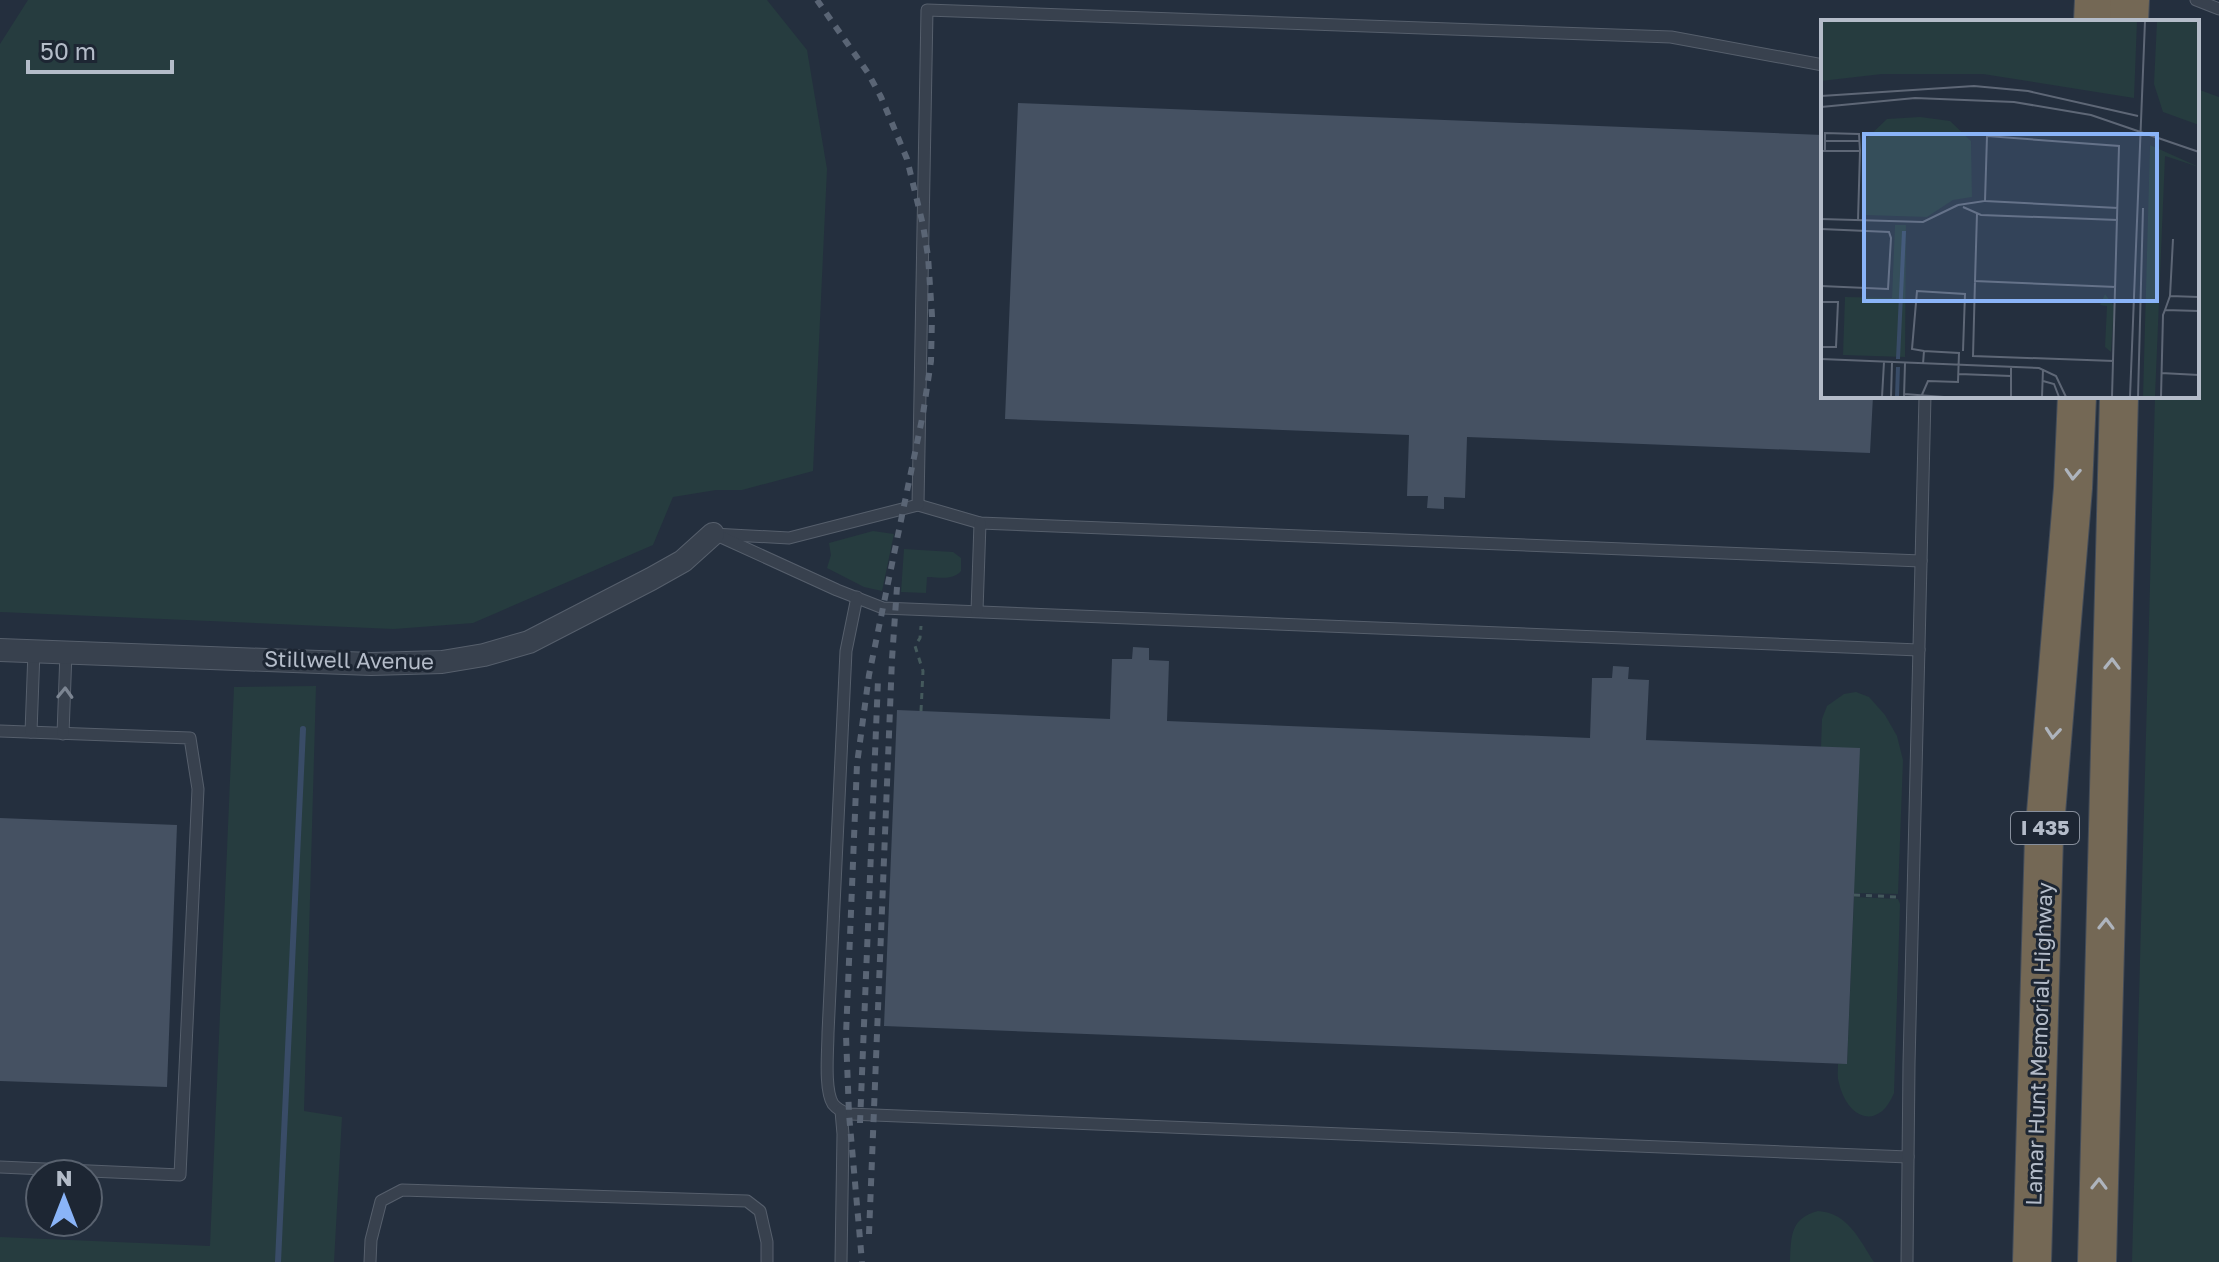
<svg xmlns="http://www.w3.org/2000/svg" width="2219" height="1262" font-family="'Golos Text',sans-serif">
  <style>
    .green { fill: #263c3f }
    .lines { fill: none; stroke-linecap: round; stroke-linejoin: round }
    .stream { stroke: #394c67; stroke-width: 6 }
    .building { fill: #455162 }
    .lane-casing { stroke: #565f6c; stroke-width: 13 }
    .street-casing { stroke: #565f6c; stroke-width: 24 }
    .highway-casing { stroke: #434c59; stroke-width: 40 }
    .path { stroke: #44595c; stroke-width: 3; stroke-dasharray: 6 6; stroke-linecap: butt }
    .lane { stroke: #38414e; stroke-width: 11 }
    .street { stroke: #38414e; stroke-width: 22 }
    .highway { stroke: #746855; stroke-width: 38 }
    .rail { stroke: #5a6575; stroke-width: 6; stroke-dasharray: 8 8; stroke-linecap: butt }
    .oneway { stroke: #aeb4bd }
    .oneway2 { stroke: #7c8592 }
    .labels { text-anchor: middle; stroke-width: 6; stroke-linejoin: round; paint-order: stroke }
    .shield { fill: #1d2633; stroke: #878f9c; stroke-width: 2 }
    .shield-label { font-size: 20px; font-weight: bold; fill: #b4bcc9 }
    .street-label { font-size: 22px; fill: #b4bcc9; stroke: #1d2633 }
    .inset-river { fill: none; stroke: #394c67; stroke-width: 4 }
    .inset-road { fill: none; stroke: #5e6776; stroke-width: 2 }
    .view { fill: #8ab4f8; fill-opacity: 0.15; stroke: #8ab4f8; stroke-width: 4 }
    .inset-edge { fill: none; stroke: #b4bcc9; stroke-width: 4 }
  </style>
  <rect width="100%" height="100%" fill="#242f3e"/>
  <g class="green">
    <polygon points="28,0 767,0 807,50 827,169 813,471 742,490 716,490 673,497 653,545 473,623 394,629 0,612 0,44"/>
    <polygon points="2197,89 2219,97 2219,1262 2132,1262 2155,396 2197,396"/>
    <polygon points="873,531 894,534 882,591 864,587 827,568 831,555 829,543"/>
    <path d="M904,549L953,552L961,558V571C952,581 939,577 927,577L926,593L901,592Z"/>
    <polygon points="316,686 304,1111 342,1117 334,1262 0,1262 0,1237 210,1246 234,687"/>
    <polygon points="1856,692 1869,697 1885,715 1897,736 1903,760 1898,894 1854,893 1821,747 1822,719 1827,706 1844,694"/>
    <path d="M1854,897L1898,899L1900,904L1894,1093C1878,1132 1847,1118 1839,1083C1837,1077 1838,1070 1838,1064L1847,1063Z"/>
    <path d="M1818,1211C1848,1213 1859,1239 1874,1262H1790C1791,1237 1790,1218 1818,1211Z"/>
  </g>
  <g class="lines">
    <polyline class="stream" points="278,1262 303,729"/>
  </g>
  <g class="building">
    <polygon points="1018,103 1823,135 1823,396 1873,396 1870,453 1467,437 1465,498 1444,497 1444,509 1427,508 1428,496 1407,496 1409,435 1005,419"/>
    <polygon points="1133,647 1149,648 1149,660 1169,661 1167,721 1590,738 1592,678 1612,678 1613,666 1629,667 1628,679 1649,680 1646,740 1860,748 1847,1064 884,1026 897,710 1110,719 1112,659 1132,659"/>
    <polygon points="0,818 177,825 167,1087 0,1081"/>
  </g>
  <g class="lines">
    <defs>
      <g id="lane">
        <polyline points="2196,0 2219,9"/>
        <polyline points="918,505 980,523 1921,561"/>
        <polyline points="713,534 789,538 918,505 927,10 1671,37 1823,65"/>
        <polyline points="721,537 837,590 883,608 1919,650"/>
        <path d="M857,597L846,651L828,1033C828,1050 824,1090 833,1104C837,1109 843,1112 849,1114L1908,1157"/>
        <polyline points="977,611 980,523"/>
        <polyline points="0,731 190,738 198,789 180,1175 0,1167"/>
        <polyline points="31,732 34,651"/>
        <polyline points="63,734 66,652"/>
        <polyline points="841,1111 843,1134 841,1262"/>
        <polyline points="370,1262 371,1240 381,1201 402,1190 747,1201 760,1211 767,1242 767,1262"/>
        <polyline points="1907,1262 1909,1064 1925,396"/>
      </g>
      <polyline id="street" points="0,650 371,664 442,662 484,655 529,642 651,579 683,561 713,534"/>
      <g id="highway">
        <polyline points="2093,22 2094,0"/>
        <polyline points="2129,22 2130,0"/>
        <polyline points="2032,1262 2044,837 2073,488 2077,396"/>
        <polyline points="2097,1262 2119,396"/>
      </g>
    </defs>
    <use href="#lane" class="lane-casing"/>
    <use href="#street" class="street-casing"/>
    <use href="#highway" class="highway-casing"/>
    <g class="path">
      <polyline points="921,711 923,671 915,646 920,638 921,626"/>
      <polyline points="1854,895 1898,897"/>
    </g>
    <use href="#lane" class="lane"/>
    <use href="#street" class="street"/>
    <use href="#highway" class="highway"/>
    <g class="rail">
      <polyline points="817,0 868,73 881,97 907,159 923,225 928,256 932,316 931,361 923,414 869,675 857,764 846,1035 849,1114 862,1262"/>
      <polyline points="860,1123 878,680"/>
      <polyline points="869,1234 892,659 897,587"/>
    </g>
  </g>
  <defs><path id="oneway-chevron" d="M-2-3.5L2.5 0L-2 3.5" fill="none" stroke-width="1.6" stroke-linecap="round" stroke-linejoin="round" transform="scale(2)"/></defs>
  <g class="oneway">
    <use href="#oneway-chevron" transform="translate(2073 474) rotate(93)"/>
    <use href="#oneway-chevron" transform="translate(2112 664) rotate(-89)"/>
    <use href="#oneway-chevron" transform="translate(2053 733) rotate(95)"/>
    <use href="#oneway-chevron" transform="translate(2106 924) rotate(-89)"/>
    <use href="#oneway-chevron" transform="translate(2099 1184) rotate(-89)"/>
  </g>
  <use class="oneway2" href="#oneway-chevron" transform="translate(65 693) rotate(-88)"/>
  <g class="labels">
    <rect class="shield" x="2011" y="812" width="68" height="32" rx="6"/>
    <g class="shield-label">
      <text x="2045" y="835">I 435</text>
    </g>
    <g class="street-label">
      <text transform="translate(349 660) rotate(1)" y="8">Stillwell Avenue</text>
      <text transform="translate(2039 1044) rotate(-88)" y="8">Lamar Hunt Memorial Highway</text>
    </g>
  </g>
  <g transform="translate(1821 20)">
    <rect width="378" height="378" fill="#242f3e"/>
    <path d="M0,1H316L313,78L162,54H61L0,61ZM336,1H378V105L342,92L333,64ZM99,97L129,101L150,121L151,177L132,180L106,197L42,195L43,121L66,99ZM329,125L378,147L344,136L334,377H322ZM74,205H85L84,337L22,335L24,277L71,278ZM284,274L293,286L290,332L284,327L286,286L279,285Z" fill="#263c3f"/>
    <path class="inset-river" d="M77,339L83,211M76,377L77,347"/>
    <path class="inset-road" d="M0,76L153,66L207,71L317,96M0,87L94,78L193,82L270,95L378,132M4,121H38M0,131H39L37,200M4,131V113L38,114L39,131M164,181L297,188M137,185L164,181L166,116L298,126L291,377M142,187L160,195L297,200M156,193L154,261L295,267M0,199L102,202L137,185M0,209L68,212L70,218L67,269L0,266M154,261L152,336L293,341M349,276L352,219M0,282H17L15,327H0M344,290L349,276L378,277M103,331L91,329L96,271L144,274L142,331M0,339L218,348L235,356L245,377M340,353L378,355M138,354L190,356M222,361L233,364L238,377M83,374L123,377M61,377L63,342M70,377L71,343M83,377L84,343M100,377L107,361L137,362L138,333L103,331L102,344M190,377V347M221,377L222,349M309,377L324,1M317,377L322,188M340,377L342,295L344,290L378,291"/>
    <path class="view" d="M43,114H336V281H43Z"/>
    <rect width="378" height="378" class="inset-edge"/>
  </g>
  <g transform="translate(64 1198)"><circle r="38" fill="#1d2633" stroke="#59626f" stroke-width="2"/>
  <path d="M0-6L14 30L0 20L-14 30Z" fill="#8ab4f8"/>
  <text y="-12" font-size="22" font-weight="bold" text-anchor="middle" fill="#b4bcc9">N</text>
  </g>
  <path d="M28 60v12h144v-12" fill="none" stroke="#b4bcc9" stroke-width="4"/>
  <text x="40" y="60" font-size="24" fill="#b4bcc9" stroke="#1d2633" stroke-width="6" paint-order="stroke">50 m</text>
</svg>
